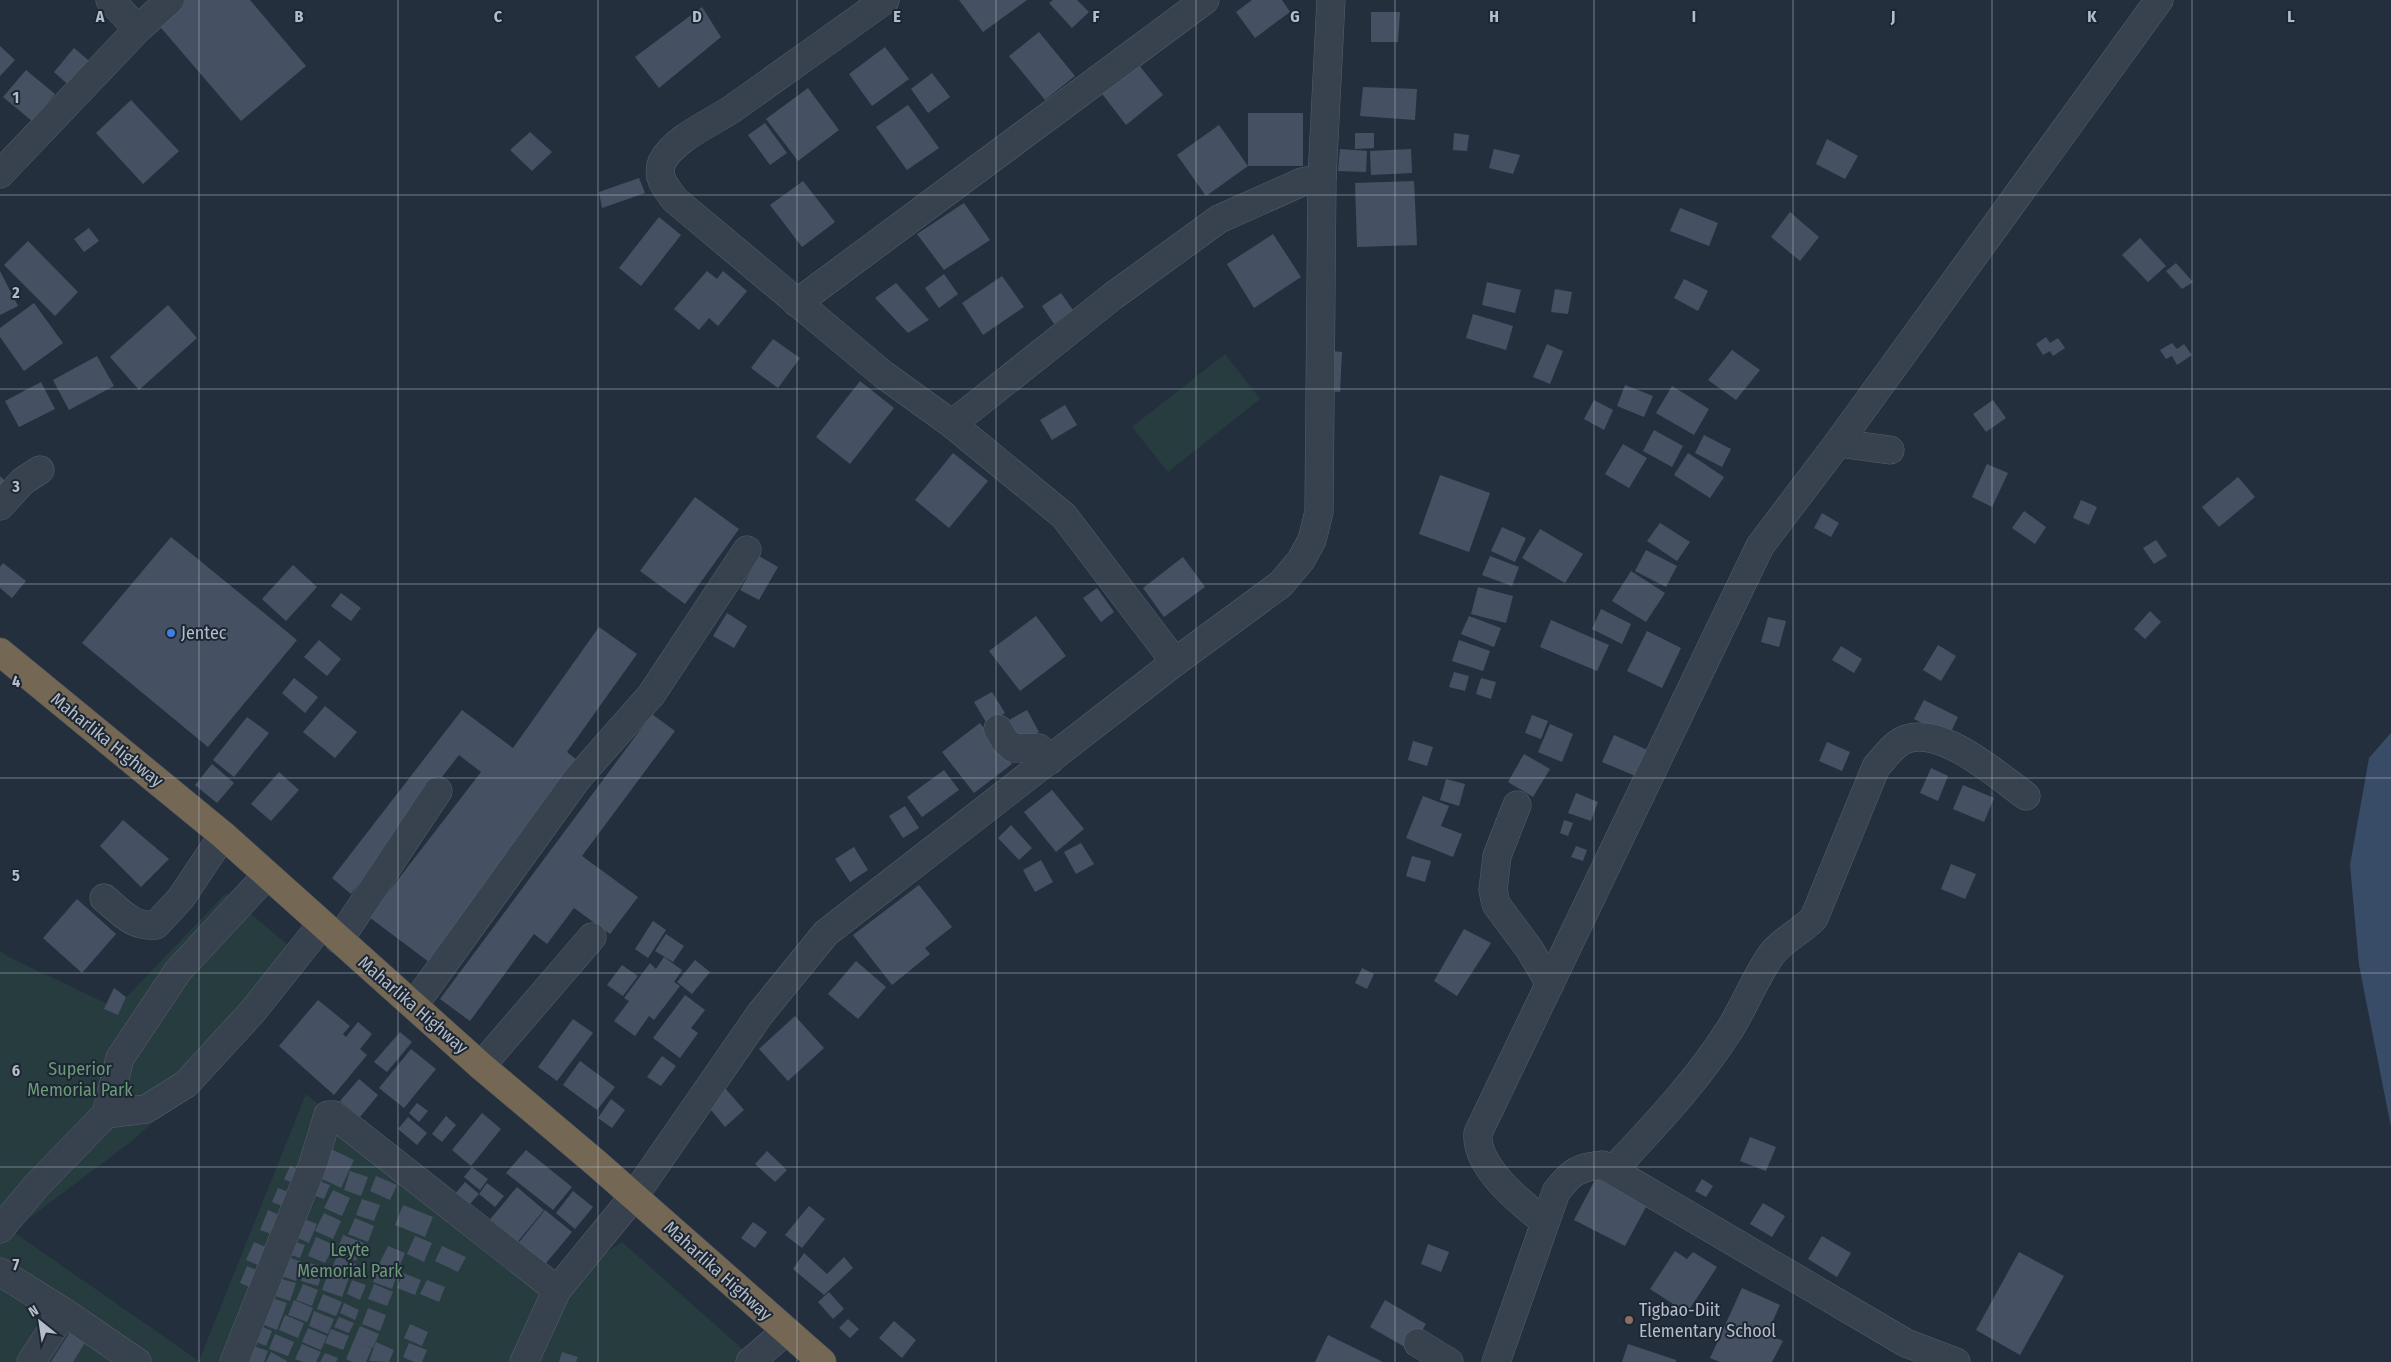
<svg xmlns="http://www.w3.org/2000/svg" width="2391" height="1362" font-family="'Fira Sans Condensed',sans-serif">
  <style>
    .green { fill: #263c3f }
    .water { fill: #394c67 }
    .building { fill: #455162 }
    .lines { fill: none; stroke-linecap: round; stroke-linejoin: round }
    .minor-casing { stroke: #565f6c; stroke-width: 29 }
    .highway-casing { stroke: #434c59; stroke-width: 29 }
    .minor { stroke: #38414e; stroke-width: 28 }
    .highway { stroke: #746855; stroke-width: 28 }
    .grid { fill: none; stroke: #b4bcc9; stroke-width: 1; stroke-opacity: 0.55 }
    .shop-dot { fill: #3f7fe0; stroke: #1d2633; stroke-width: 2 }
    .education-dot { fill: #8d6e63; stroke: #1d2633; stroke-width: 2 }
    .labels { text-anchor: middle; stroke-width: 4; stroke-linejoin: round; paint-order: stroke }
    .poi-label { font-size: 18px; fill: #b4bcc9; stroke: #1d2633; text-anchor: start }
    .street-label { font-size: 18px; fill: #b4bcc9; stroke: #1d2633 }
    .park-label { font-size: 18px; fill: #6b9a76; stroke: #1d2633 }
    .grid-label { font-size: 16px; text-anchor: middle; font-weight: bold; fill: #b4bcc9; stroke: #1d2633; stroke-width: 4; stroke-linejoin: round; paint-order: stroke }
  </style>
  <rect width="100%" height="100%" fill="#242f3e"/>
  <g class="green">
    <polygon points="1225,354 1260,399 1168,472 1132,427"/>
    <polygon points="226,893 307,961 174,1103 132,1141 12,1231 199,1361 306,1094 542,1284 552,1288 622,1242 757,1362 0,1362 0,951 9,957 116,1008"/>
  </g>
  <polygon class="water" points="2391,733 2391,1127 2359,965 2350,865 2369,758"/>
  <g class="building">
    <polygon points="183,0 250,0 306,66 241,121 156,22"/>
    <polygon points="959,0 1027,0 983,32"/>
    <polygon points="1053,0 1077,0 1089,12 1072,28 1049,3"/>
    <polygon points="1252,0 1282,0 1290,12 1255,38 1236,12"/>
    <polygon points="702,7 721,37 659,88 635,57"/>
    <polygon points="1371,12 1400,12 1398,42 1371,42"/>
    <polygon points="1039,32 1075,76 1045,100 1009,56"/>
    <polygon points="0,46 15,60 0,76"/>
    <polygon points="885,47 909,79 872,106 849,74"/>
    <polygon points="74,48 94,65 73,89 54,72"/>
    <polygon points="1138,64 1163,95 1126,125 1100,91"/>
    <polygon points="26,70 55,94 32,121 3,97"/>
    <polygon points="932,73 950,97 928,113 911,89"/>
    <polygon points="1363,87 1417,89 1415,120 1360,116"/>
    <polygon points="808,88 839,130 798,161 766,119"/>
    <polygon points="131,100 179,151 143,184 96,133"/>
    <polygon points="908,105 939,148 907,170 876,127"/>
    <rect x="1248" y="113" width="55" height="53"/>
    <polygon points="765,123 787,153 770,165 748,135"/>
    <polygon points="1219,125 1248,166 1206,196 1177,155"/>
    <polygon points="530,132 552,152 532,171 510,150"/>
    <polygon points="1355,133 1374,133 1374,148 1355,149"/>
    <polygon points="1454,133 1469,135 1467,151 1453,150"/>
    <polygon points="1827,139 1858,156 1845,179 1816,164"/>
    <polygon points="1340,149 1367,151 1366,172 1338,171"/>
    <polygon points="1411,149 1412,173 1371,175 1370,151"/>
    <polygon points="1494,149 1520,155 1513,174 1489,168"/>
    <polygon points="639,178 645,193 602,208 599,192"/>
    <polygon points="803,181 835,222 802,247 770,205"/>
    <polygon points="1414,181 1417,245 1357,247 1355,183"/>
    <polygon points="964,203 990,240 944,270 917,234"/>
    <polygon points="1680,208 1718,223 1709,246 1670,231"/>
    <polygon points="1790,212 1819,237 1800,261 1771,237"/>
    <polygon points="659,217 681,235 641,286 619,268"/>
    <polygon points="89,228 99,241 84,252 74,239"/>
    <polygon points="1273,234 1301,277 1254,308 1227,264"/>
    <polygon points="2140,238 2166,266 2148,282 2122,255"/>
    <polygon points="28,241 78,292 55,316 4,265"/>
    <polygon points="2176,263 2193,282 2182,289 2166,271"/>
    <polygon points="0,271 18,306 0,315"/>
    <polygon points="707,271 717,279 723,271 747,291 718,326 709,318 699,330 674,309"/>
    <polygon points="944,274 958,294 939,308 925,288"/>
    <polygon points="1002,276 1024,307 983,335 962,303"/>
    <polygon points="1684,279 1708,291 1698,311 1674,298"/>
    <polygon points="1487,282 1521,290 1515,313 1482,305"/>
    <polygon points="896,283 929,320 908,333 875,298"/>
    <polygon points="1555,289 1572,292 1568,314 1551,312"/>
    <polygon points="1061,293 1073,310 1054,324 1042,306"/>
    <polygon points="34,303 63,343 24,371 0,337 0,328"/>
    <polygon points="168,305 197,338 139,390 110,357"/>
    <polygon points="1473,314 1513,326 1506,350 1466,338"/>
    <polygon points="2046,337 2050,343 2058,338 2065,348 2053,356 2050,351 2043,355 2036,344"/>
    <polygon points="773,339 800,358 778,388 751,368"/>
    <polygon points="2172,343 2177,349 2184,344 2192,355 2177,365 2172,356 2166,359 2160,350"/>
    <polygon points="1547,344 1563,351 1550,384 1533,377"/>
    <polygon points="1732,350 1760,370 1736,400 1708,380"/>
    <polygon points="1332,351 1342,352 1340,392 1330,391"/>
    <polygon points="97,356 114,386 69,410 53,380"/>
    <polygon points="860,381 894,408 850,464 816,437"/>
    <polygon points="41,382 55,409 19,427 5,401"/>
    <polygon points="1625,385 1653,396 1644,417 1617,406"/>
    <polygon points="1672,386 1709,409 1694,435 1656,413"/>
    <polygon points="1594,400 1613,410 1604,430 1584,419"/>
    <polygon points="1993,400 2006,418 1986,432 1973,414"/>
    <polygon points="1065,405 1077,425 1052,440 1040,420"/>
    <polygon points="1654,430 1683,446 1672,467 1643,451"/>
    <polygon points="1704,435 1731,449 1722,467 1695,453"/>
    <polygon points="1623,444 1647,458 1629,488 1605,474"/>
    <polygon points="953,453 988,481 949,528 915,500"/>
    <polygon points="1688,453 1724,477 1710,498 1674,475"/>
    <polygon points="1987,464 2008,473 1992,507 1972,497"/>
    <polygon points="1440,475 1490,493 1469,552 1419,534"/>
    <polygon points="0,476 9,485 0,494"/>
    <polygon points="2238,477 2255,497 2219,527 2202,507"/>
    <polygon points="695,497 739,529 685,604 640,571"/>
    <polygon points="2081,500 2097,507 2089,525 2073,518"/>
    <polygon points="2024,511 2046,527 2035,544 2012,528"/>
    <polygon points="1822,513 1839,523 1831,537 1814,528"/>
    <polygon points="1660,523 1690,542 1677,561 1647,541"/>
    <polygon points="1502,527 1526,538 1515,562 1491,551"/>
    <polygon points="1540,529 1583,554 1565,583 1522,558"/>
    <polygon points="171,537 297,640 208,747 82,643"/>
    <polygon points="2156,540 2167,556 2154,564 2143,548"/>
    <polygon points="1646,550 1677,566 1666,587 1635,571"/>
    <polygon points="759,556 778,567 759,600 740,590"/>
    <polygon points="1490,556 1519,567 1512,586 1482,575"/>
    <polygon points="1183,557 1205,587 1164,617 1143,588"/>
    <polygon points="3,563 26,581 12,598 0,588 0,567"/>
    <polygon points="293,565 317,587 286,621 262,599"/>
    <polygon points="1631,571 1665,593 1646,622 1612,601"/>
    <polygon points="1478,587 1513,596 1506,623 1471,614"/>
    <polygon points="1097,588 1114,612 1101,622 1083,598"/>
    <polygon points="341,593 361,608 351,621 331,606"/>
    <polygon points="1601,609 1631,624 1622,644 1592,629"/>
    <polygon points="2150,611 2161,622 2145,639 2134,629"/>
    <polygon points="727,613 747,626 734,648 713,636"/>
    <polygon points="1036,616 1066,656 1020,691 989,651"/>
    <polygon points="1469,616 1501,628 1494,647 1461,634"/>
    <polygon points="1768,617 1786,621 1779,647 1761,642"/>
    <polygon points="1551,620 1609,645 1597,671 1540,647"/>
    <polygon points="599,627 637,654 567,752 582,764 429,962 369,917 481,772 459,755 351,894 332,878 462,710 513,748"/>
    <polygon points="1647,631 1681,648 1662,688 1627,671"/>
    <polygon points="319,640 341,659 327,676 304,657"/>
    <polygon points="1459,640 1490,651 1483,671 1452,661"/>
    <polygon points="1938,645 1956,656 1941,681 1923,670"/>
    <polygon points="1841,646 1862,659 1854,673 1832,660"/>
    <polygon points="1454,672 1469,676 1465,691 1449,687"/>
    <polygon points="294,678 318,697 305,713 282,693"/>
    <polygon points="1481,678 1496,682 1491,699 1476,694"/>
    <polygon points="992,692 1005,713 987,724 974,702"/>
    <polygon points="1924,700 1958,717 1949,736 1914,719"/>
    <polygon points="325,706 357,732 335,758 303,732"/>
    <polygon points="1027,710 1039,732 1021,741 1009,720"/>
    <polygon points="652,714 675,731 582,856 638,897 610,934 574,908 547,944 534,934 470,1021 440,999"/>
    <polygon points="1532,715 1548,721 1541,739 1525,733"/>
    <polygon points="247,717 269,733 234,777 213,760"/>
    <polygon points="980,723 1012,764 974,793 942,752"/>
    <polygon points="1550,724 1573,734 1562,762 1538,752"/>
    <polygon points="1614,735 1650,751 1638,777 1602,762"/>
    <polygon points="1413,741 1433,747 1427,766 1408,760"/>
    <polygon points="1827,742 1850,752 1842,771 1819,761"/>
    <polygon points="1524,754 1550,769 1533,797 1508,782"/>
    <polygon points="212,764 234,783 217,803 195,785"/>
    <polygon points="1931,768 1948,776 1938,801 1920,793"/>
    <polygon points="944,770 959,790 922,817 907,797"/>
    <polygon points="279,772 299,790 271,821 251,804"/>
    <polygon points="1446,779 1465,784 1459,806 1440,800"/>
    <polygon points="1963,785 1994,798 1984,822 1953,809"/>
    <polygon points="1052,790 1084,829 1056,852 1024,812"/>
    <polygon points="1576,793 1598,802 1591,821 1568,813"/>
    <polygon points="1423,796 1449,806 1441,826 1462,834 1453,857 1406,838"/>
    <polygon points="905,806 919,828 903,838 889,816"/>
    <polygon points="123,820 169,859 141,887 100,846"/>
    <polygon points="1564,820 1573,823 1568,836 1560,833"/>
    <polygon points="1011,825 1032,848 1019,860 998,838"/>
    <polygon points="1081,843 1094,864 1076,874 1064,852"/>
    <polygon points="1576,846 1587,850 1583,861 1571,857"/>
    <polygon points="854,847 868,870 850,882 835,859"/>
    <polygon points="1412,856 1431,861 1425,882 1406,876"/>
    <polygon points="1041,860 1053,882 1035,892 1023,870"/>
    <polygon points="1951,864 1976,874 1965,899 1941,889"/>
    <polygon points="919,885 952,927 925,948 930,954 892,985 853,935"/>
    <polygon points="77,899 116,934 82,973 43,938"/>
    <polygon points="653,921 666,930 648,958 635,949"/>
    <polygon points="1464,929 1491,943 1457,996 1434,981"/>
    <polygon points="666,934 684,946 673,962 655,951"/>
    <polygon points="664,957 682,970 674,982 680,986 654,1020 649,1016 635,1036 614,1021 629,1001 624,998 650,963 656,969"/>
    <polygon points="695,960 710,972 692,994 677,982"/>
    <polygon points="856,961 886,987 858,1019 828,994"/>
    <polygon points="622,965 638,976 623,996 607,985"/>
    <polygon points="1362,968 1374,974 1367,989 1355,983"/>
    <polygon points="114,988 126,997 118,1015 104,1009"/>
    <polygon points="685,995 705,1010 691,1028 698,1033 680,1058 653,1038"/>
    <polygon points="318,1000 350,1026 343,1034 346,1037 358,1022 372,1034 360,1049 367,1055 334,1095 279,1046"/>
    <polygon points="795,1016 824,1048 788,1081 759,1049"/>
    <polygon points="573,1019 593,1033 557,1081 538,1067"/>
    <polygon points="400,1032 412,1042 387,1072 374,1062"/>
    <polygon points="411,1049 436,1069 404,1108 379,1088"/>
    <polygon points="662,1056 676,1066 661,1086 647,1077"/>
    <polygon points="580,1061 615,1087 597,1110 563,1085"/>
    <polygon points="359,1079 378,1095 360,1117 340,1101"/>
    <polygon points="725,1088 744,1110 725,1127 706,1104"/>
    <polygon points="611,1099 625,1110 612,1128 598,1118"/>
    <polygon points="417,1103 428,1111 419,1122 409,1113"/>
    <polygon points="482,1113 501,1129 471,1166 452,1150"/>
    <polygon points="446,1116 456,1125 442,1142 432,1134"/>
    <polygon points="408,1117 427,1133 417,1145 398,1129"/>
    <polygon points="1750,1137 1776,1147 1766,1171 1740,1161"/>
    <polygon points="329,1148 354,1160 341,1188 316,1176"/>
    <polygon points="526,1150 572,1187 553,1210 506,1173"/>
    <polygon points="767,1151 787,1170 775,1182 755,1164"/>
    <polygon points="290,1166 307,1174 301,1187 284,1179"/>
    <polygon points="472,1167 488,1179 480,1190 464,1177"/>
    <polygon points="350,1171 368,1177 361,1196 344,1190"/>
    <polygon points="376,1176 397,1185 390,1200 370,1191"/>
    <polygon points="1596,1178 1647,1205 1625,1246 1574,1220"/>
    <polygon points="1702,1179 1713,1186 1706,1197 1695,1191"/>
    <polygon points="316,1180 330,1185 324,1199 310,1194"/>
    <polygon points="465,1182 479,1194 487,1183 504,1196 495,1207 479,1194 468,1206 454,1195"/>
    <polygon points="517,1187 544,1210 515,1245 487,1223"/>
    <polygon points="278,1188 298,1196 292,1210 272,1202"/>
    <polygon points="333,1190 350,1198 342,1216 324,1208"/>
    <polygon points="573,1191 593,1207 575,1229 556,1213"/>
    <polygon points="362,1199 380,1205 374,1221 356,1215"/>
    <polygon points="1763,1203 1785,1216 1772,1237 1750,1224"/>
    <polygon points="403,1205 433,1217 425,1237 395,1225"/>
    <polygon points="809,1206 825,1219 802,1248 785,1235"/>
    <polygon points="268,1210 286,1218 279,1237 260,1230"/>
    <polygon points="545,1210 572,1232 542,1268 516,1246"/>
    <polygon points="324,1213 341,1221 333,1239 315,1231"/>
    <polygon points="299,1217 317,1224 309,1243 291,1235"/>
    <polygon points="355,1218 374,1226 368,1242 348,1234"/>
    <polygon points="753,1222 767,1232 755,1248 741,1238"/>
    <polygon points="343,1235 364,1243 356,1261 336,1253"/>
    <polygon points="415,1236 432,1243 424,1262 407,1254"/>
    <polygon points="1822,1236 1851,1253 1837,1277 1808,1259"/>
    <polygon points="316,1237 334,1245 325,1263 308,1256"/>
    <polygon points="290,1240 305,1245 300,1258 285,1253"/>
    <polygon points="254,1242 273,1250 265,1268 246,1260"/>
    <polygon points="1428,1244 1449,1252 1441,1272 1421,1264"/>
    <polygon points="388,1246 405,1253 397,1272 379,1264"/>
    <polygon points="442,1246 466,1257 458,1272 435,1261"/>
    <polygon points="1675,1251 1687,1259 1693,1252 1717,1267 1687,1313 1650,1289"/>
    <polygon points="2019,1252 2064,1276 2020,1355 1976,1330"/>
    <polygon points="804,1253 827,1274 844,1257 853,1268 824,1295 793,1269"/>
    <polygon points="282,1255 302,1262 296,1281 275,1274"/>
    <polygon points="337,1256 356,1264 351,1276 332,1268"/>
    <polygon points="307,1262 324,1268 318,1286 301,1281"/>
    <polygon points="247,1266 266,1274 259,1291 240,1283"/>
    <polygon points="379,1267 397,1275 392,1289 373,1282"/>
    <polygon points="329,1271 349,1278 342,1297 322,1290"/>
    <polygon points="403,1273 421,1280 415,1295 397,1288"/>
    <polygon points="274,1277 296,1283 290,1301 269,1294"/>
    <polygon points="352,1280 366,1285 360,1300 347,1294"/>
    <polygon points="427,1280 445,1287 439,1302 420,1294"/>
    <polygon points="303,1284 318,1290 312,1306 296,1300"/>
    <polygon points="374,1284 393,1292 387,1306 368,1299"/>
    <polygon points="1742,1288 1780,1305 1767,1334 1783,1341 1772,1362 1720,1362 1710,1358"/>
    <polygon points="829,1292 844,1309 833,1319 818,1302"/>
    <polygon points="323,1294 342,1302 336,1316 317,1309"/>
    <polygon points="263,1295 287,1303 277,1330 254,1321"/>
    <polygon points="294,1300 313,1308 307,1322 288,1315"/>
    <polygon points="1385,1300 1426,1324 1410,1350 1370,1327"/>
    <polygon points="344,1303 359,1310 355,1320 340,1313"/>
    <polygon points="368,1308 386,1315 380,1331 362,1324"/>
    <polygon points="314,1311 334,1319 328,1334 309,1326"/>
    <polygon points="285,1315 304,1323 298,1338 279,1330"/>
    <polygon points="339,1317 354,1323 349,1333 334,1327"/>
    <polygon points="848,1319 859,1329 850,1338 839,1328"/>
    <polygon points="894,1321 916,1340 902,1358 879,1338"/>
    <polygon points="253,1323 272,1331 266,1346 247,1338"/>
    <polygon points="410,1324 428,1332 422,1346 404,1338"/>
    <polygon points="360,1326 379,1334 373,1348 360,1343 372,1348 366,1362 352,1362 346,1359"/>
    <polygon points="308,1328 327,1336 321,1350 302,1342"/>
    <polygon points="72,1329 88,1338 73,1362 51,1362"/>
    <polygon points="331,1329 349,1336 343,1350 325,1343"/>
    <polygon points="275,1334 294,1342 288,1356 269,1349"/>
    <polygon points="1328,1335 1383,1362 1315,1362"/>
    <polygon points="376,1342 394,1350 389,1362 369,1361"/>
    <polygon points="409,1343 427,1350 422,1362 414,1362 403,1357"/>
    <polygon points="247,1344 268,1351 264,1362 251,1362 242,1359"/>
    <polygon points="302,1344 321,1352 316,1362 303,1362 295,1359"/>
    <polygon points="1628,1344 1676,1360 1676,1362 1622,1362"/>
    <polygon points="271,1352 287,1361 287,1362 266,1362"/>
    <polygon points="562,1352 578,1357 576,1362 559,1362"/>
    <polygon points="325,1353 338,1358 336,1362 320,1362"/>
  </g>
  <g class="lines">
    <defs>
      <g id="minor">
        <polyline points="110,0 138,29"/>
        <path d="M885,0C834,36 783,73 732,109C711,123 673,139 662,162C656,177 666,188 675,200L884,375L952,424L1064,516L1175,662"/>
        <polyline points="0,174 138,29 170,0"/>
        <polyline points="797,303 1205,0"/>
        <polyline points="952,424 1113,296 1219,219 1302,182 1322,178 1331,0"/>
        <polyline points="1838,443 1890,450"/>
        <polyline points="0,506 23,481 40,470"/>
        <polyline points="998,729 1005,741 1013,748 1039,748 1050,760"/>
        <polyline points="1517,805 1497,856 1493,890 1496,904 1530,950 1550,984"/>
        <path d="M104,898C121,912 132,927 156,925L181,898L223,835"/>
        <polyline points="339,940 438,791"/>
        <polyline points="414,1005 577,779 651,695 747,550"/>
        <polyline points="481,1066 592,937"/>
        <polyline points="106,1114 146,1109 186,1084 253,1011 322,924"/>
        <path d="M1614,1169C1656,1124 1697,1081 1730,1029C1745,1005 1755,978 1771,955C1782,940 1801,932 1814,918L1876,767C1884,758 1893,745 1904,740C1940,724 1997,775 2026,796"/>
        <path d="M1545,1222C1522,1204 1475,1167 1478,1133L1760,546L1838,443L2159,0"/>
        <polyline points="0,1229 37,1185 106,1114 120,1058 178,971 267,875"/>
        <polyline points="0,1272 64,1312 137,1362"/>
        <polyline points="1418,1343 1449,1362"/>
        <polyline points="31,1362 64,1312"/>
        <polyline points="234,1362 313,1164 328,1115 334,1115 557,1290"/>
        <polyline points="524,1362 557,1290 634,1196 760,1014 826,933 1175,662 1281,584 1301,560 1312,540 1319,512 1322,178"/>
        <polyline points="750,1362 786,1331"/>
        <path d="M1496,1362L1556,1192C1571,1172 1578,1167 1603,1165L1906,1343L1956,1362"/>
      </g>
      <polyline id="highway" points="0,652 223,835 481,1066 596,1163 822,1362"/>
    </defs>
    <use href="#minor" class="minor-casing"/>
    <use href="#highway" class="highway-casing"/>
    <use href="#minor" class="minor"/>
    <use href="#highway" class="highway"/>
  </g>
  <path class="grid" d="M199,0V1362M398,0V1362M598,0V1362M797,0V1362M996,0V1362M1196,0V1362M1395,0V1362M1594,0V1362M1793,0V1362M1992,0V1362M2192,0V1362M0,195H2391M0,389H2391M0,584H2391M0,778H2391M0,973H2391M0,1167H2391"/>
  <circle class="shop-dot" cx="171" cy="633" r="5"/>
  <circle class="education-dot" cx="1629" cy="1320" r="5"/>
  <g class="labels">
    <g class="poi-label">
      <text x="181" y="639">Jentec</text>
      <text x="1639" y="1316">Tigbao-Diit<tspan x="1639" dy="21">Elementary School</tspan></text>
    </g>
    <g class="street-label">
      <text transform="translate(107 740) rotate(39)" y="6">Maharlika Highway</text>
      <text transform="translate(413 1005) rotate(41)" y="6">Maharlika Highway</text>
      <text transform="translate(718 1271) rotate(42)" y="6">Maharlika Highway</text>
    </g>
    <g class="park-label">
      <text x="80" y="1075">Superior<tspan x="80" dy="21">Memorial Park</tspan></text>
      <text x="350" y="1256">Leyte<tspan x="350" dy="21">Memorial Park</tspan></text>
    </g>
  </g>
  <g class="grid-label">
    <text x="100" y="22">A</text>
    <text x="299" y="22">B</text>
    <text x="498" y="22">C</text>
    <text x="697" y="22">D</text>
    <text x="897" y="22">E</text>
    <text x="1096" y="22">F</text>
    <text x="1295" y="22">G</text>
    <text x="1494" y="22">H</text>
    <text x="1694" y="22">I</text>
    <text x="1893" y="22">J</text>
    <text x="2092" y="22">K</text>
    <text x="2291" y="22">L</text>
    <text x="16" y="103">1</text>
    <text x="16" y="298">2</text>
    <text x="16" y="492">3</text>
    <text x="16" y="687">4</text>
    <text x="16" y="881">5</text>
    <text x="16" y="1076">6</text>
    <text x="16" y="1270">7</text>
  </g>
  <g transform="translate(40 1322) rotate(330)" stroke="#1d2633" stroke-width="4" paint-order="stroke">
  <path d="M0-4L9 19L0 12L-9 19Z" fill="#b4bcc9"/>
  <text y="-8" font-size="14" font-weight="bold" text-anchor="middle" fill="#b4bcc9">N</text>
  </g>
</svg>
